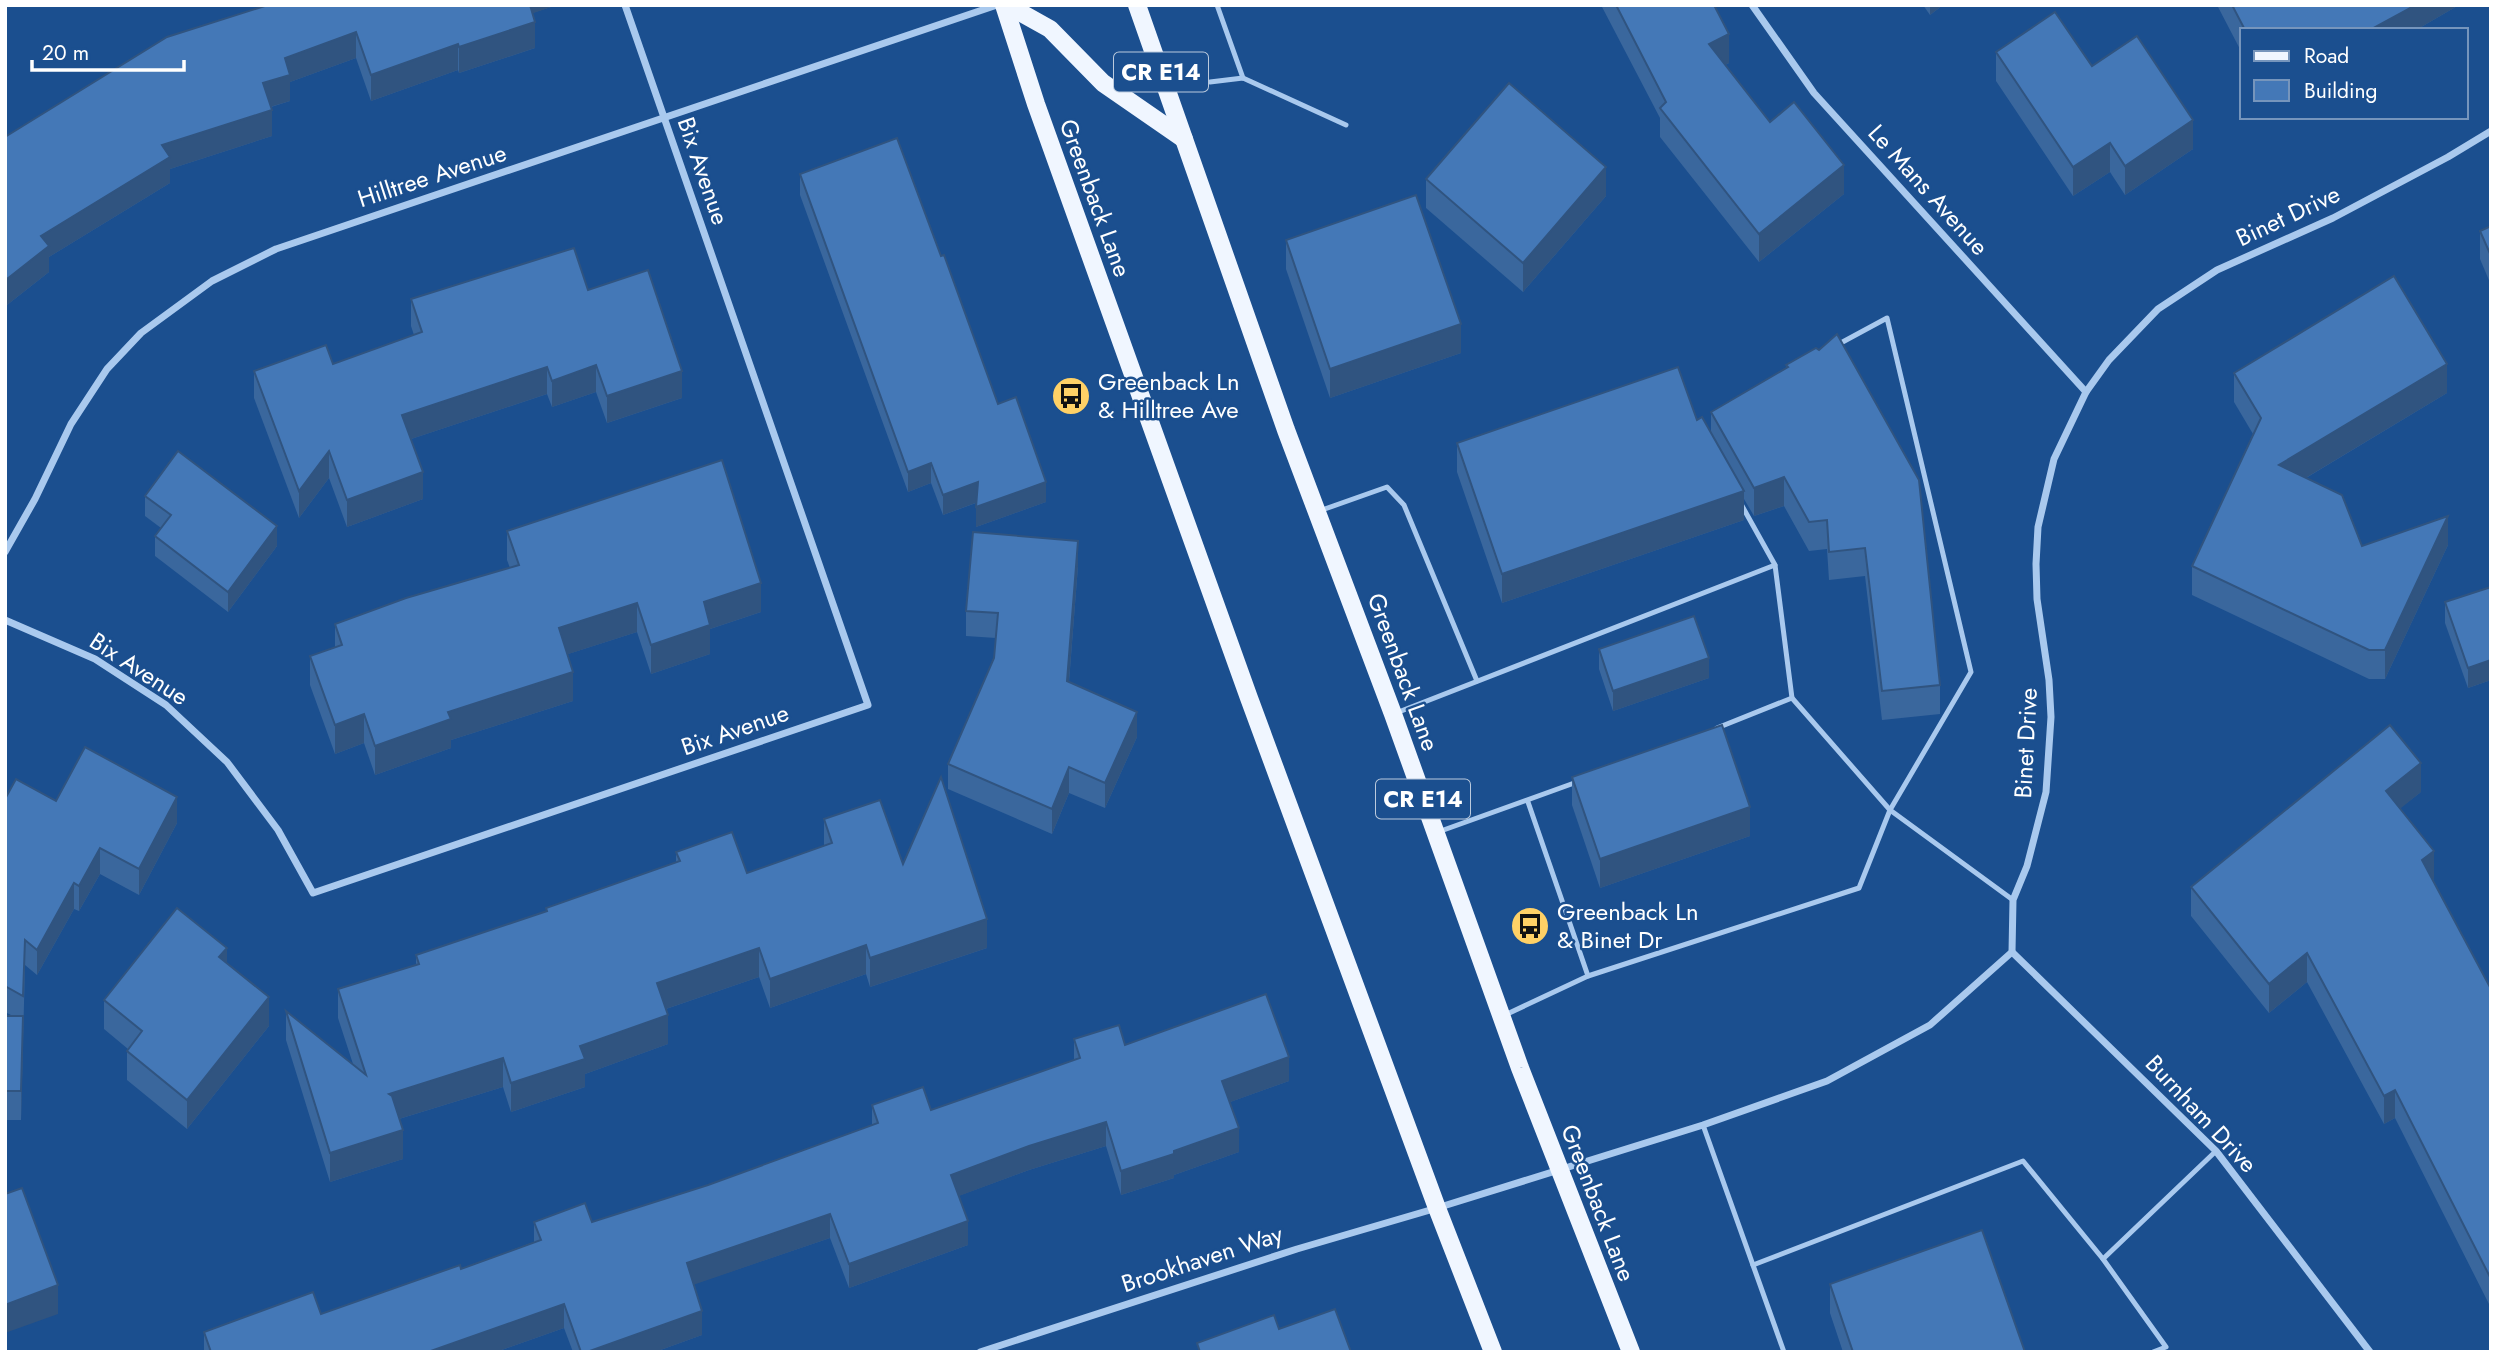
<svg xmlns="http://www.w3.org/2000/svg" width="2496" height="1357" font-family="Jost,sans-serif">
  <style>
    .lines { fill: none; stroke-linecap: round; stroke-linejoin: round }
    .lane { stroke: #a9c9ee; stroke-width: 5 }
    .street { stroke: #a9c9ee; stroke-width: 7 }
    .primary { stroke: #f0f6ff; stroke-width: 18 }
    .wall { fill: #3a679d }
    .shaded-wall { fill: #305480 }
    .building { fill: #4478b7; stroke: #305480; stroke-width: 2 }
    .labels { text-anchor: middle; stroke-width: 5; stroke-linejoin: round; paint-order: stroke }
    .shield { fill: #1b4f8f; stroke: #bbcadd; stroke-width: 2 }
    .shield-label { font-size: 23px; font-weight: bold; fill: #fff }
    .street-label { font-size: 24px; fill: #fff; stroke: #1b4f8f }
    .poi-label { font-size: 24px; fill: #fff; stroke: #1b4f8f; text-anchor: start }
  </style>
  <rect width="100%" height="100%" fill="#1b4f8f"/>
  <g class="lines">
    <g class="lane">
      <polyline points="1217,5 1243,78"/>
      <polyline points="1210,82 1243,78 1346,125"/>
      <polyline points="1837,345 1887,318 1971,672 1890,810 2013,900"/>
      <polyline points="1319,511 1387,487 1404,505 1477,681"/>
      <polyline points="1775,565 1792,698"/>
      <polyline points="1396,713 1775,565 1741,504"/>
      <polyline points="1528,802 1588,976"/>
      <polyline points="1438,832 1577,782"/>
      <polyline points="1505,1015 1588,976 1859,888 1890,810 1792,698 1717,728"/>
      <polyline points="1703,1125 1784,1352"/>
      <polyline points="2103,1259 2166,1347 2153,1352"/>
      <polyline points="1753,1265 2023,1161 2103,1259 2216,1151"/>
    </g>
    <g class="street">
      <polyline points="1752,5 1814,93 2086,392"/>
      <polyline points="5,552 35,499 71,424 107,369 141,333 212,281 276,249 997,5"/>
      <polyline points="5,620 95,659 166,705 227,762 278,830 313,893 868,705 625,5"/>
      <polyline points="2012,952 2216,1151 2370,1352"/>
      <polyline points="980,1352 1297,1249 1437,1208 1703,1125 1827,1081 1930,1025 2012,952 2013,900 2027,866 2046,792 2051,717 2049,680 2037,599 2036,564 2038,527 2054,459 2086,392 2109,360 2158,309 2217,270 2333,218 2448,157 2491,131"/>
    </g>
    <g class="primary">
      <polyline points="1004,5 1036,104 1249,698 1437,1208 1493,1352"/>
      <polyline points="1007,5 1050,29 1103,83 1184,139"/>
      <polyline points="1137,5 1286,430 1393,714 1520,1068 1631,1352"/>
    </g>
  </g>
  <g class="wall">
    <polygon points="554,5 554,6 532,13 535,48 459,73 458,70 371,101 356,58 290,82 290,101 271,107 272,136 170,169 170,183 49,257 49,272 7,305 5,303 5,137 167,37"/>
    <polygon points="1601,5 1714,5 1729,63 1725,65 1770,122 1844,194 1759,262 1660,137 1660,118"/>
    <polygon points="1923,5 1943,5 1930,15"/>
    <polygon points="2217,5 2459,5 2416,30 2242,30 2242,53"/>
    <polygon points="1996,52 2092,66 2193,149 2125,195 2110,172 2073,196 1996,81"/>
    <polygon points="800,174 941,256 998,404 1046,502 976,527 976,503 943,515 931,483 908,492 800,195"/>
    <polygon points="1426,179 1606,196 1523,292 1426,208"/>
    <polygon points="2491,226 2491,285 2480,259 2480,231"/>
    <polygon points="1286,240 1461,353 1330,398 1286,269"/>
    <polygon points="588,290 682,398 607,423 596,392 552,407 547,394 411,439 423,499 347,527 329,478 299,518 254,398 254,371 333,364 414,335 411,326 411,299"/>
    <polygon points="1786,365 1940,685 1940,714 1882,720 1865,576 1829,580 1827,549 1809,551 1784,506 1754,516 1744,499 1744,520 1502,603 1457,472 1457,443 1697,420 1711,433 1711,412 1786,368"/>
    <polygon points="2234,373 2447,393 2306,478 2362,546 2448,545 2385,679 2369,679 2192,595 2192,566 2253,434 2234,402"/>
    <polygon points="145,496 277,546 228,612 155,556 155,536 161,528 145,516"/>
    <polygon points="507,531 761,612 710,629 710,654 651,674 637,632 568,654 573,701 451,740 451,748 375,775 364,743 335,754 310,685 310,656 335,647 335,624 510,568 507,560"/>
    <polygon points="1078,566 1069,682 1137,737 1105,808 1069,793 1052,834 948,789 948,764 994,658 996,638 966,636 966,611"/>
    <polygon points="2491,587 2491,680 2468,688 2445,623 2445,602"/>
    <polygon points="1599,649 1709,678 1613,711 1599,669"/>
    <polygon points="1572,777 1750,836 1600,888 1572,805"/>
    <polygon points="2421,792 2400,808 2434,879 2433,880 2491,989 2490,1306 2395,1118 2384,1124 2307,982 2269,1013 2191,916 2191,887"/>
    <polygon points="5,799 56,801 177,823 139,895 100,874 79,911 74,909 37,975 25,965 21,1120 5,1120 5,1016 13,1016 5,1012"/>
    <polygon points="824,819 903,864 987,948 870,987 866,974 770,1008 759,977 666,1009 668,1044 585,1074 585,1087 511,1112 503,1087 399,1119 403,1159 330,1182 286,1040 286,1011 353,1064 338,1018 338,989 416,965 416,955 546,911 546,908 676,862 676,852 747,873 824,846"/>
    <polygon points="227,963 269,1026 187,1129 127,1080 127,1051 128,1049 104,1029 104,1000"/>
    <polygon points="1074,1039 1125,1045 1289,1081 1230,1102 1239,1152 1174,1175 1174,1178 1121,1195 1106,1146 1029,1170 958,1196 968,1245 849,1288 830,1238 694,1284 702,1335 655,1352 573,1352 564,1328 496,1352 204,1352 204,1332 321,1314 461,1269 534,1242 534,1222 592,1222 708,1185 872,1125 872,1105 931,1110 1074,1060"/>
    <polygon points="1830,1284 2025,1352 1843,1352 1830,1313"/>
  </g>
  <g class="shaded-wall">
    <polygon points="525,5 554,5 554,6 525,16"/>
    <polygon points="1930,5 1943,5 1930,15"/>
    <polygon points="2413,5 2459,5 2416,30 2370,30"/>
    <polygon points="535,22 535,48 459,73 459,47"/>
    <polygon points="356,32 356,58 290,82 290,101 263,109 263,83 285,58"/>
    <polygon points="1729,34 1729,63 1709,73 1709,44"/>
    <polygon points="458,44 458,70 371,101 371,75"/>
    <polygon points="272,110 272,136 170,169 170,183 49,257 49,272 7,305 7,279 41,236 162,145"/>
    <polygon points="2193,120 2193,149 2125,195 2125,166"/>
    <polygon points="2110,143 2110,172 2073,196 2073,167"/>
    <polygon points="1844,165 1844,194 1759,262 1759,234"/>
    <polygon points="1606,167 1606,196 1523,292 1523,263"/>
    <polygon points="1461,324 1461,353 1330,398 1330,369"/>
    <polygon points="2447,364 2447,393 2279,494 2279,465"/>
    <polygon points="596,365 596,392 552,407 552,381"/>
    <polygon points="547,367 547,394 402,442 402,415"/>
    <polygon points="682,371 682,398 607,423 607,396"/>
    <polygon points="329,451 329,478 299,518 299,491"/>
    <polygon points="931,463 931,483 908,492 908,472"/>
    <polygon points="423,472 423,499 347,527 347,500"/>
    <polygon points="1784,477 1784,506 1754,516 1754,488"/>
    <polygon points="978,482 978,502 943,515 943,495"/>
    <polygon points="1046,482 1046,502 976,527 976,507"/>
    <polygon points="1744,491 1744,520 1502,603 1502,574"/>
    <polygon points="2448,516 2448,545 2385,679 2385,650"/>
    <polygon points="277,526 277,546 228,612 228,592"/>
    <polygon points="1078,541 1078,566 1067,706 1067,681"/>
    <polygon points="761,583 761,612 710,629 710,654 651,674 651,645 704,602"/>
    <polygon points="637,603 637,632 559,657 559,628"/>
    <polygon points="1709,658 1709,678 1613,711 1613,691"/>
    <polygon points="2491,660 2491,680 2468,688 2468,668"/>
    <polygon points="573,672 573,701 451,740 451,748 375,775 375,746 448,712"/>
    <polygon points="1137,712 1137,737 1105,808 1105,783"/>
    <polygon points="364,714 364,743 335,754 335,725"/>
    <polygon points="2421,763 2421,792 2386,820 2386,791"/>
    <polygon points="1069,767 1069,793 1052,834 1052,809"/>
    <polygon points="177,797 177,823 139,895 139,869"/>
    <polygon points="1750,807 1750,836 1600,888 1600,859"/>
    <polygon points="100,848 100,874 79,911 79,886"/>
    <polygon points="2434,851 2434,879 2422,889 2422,860"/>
    <polygon points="74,883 74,909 37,975 37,950"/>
    <polygon points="987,919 987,948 870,987 870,958"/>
    <polygon points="866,945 866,974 770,1008 770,979"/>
    <polygon points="227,948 227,977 219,957"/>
    <polygon points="759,948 759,977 657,1012 657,983"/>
    <polygon points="2307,953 2307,982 2269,1013 2269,984"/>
    <polygon points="269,997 269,1026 187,1129 187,1100"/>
    <polygon points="668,1015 668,1044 585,1074 585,1087 511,1112 511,1083 580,1046"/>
    <polygon points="23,1016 23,1045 21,1120 21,1091"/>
    <polygon points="1289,1057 1289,1081 1222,1105 1222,1081"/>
    <polygon points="503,1058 503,1087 389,1122 389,1094"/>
    <polygon points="2395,1090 2395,1118 2384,1124 2384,1096"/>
    <polygon points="1106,1122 1106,1146 1029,1170 951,1199 951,1175 1029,1146"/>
    <polygon points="1239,1128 1239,1152 1174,1175 1174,1178 1121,1195 1121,1171"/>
    <polygon points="403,1130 403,1159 330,1182 330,1153"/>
    <polygon points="830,1214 830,1238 687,1287 687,1263"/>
    <polygon points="968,1221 968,1245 849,1288 849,1264"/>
    <polygon points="2491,1276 2491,1305 2490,1306 2490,1277"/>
    <polygon points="58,1285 58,1314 5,1333 5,1305"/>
    <polygon points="564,1304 564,1328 496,1352 428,1352"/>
    <polygon points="702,1311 702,1335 655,1352 587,1352"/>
  </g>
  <g class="building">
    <polygon points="268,5 530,5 535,22 459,47 458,44 371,75 356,32 285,58 290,75 263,83 272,110 162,145 170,157 41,236 49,246 7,279 5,277 5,137 167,37"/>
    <polygon points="1616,5 1714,5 1729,34 1709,44 1770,122 1794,102 1844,165 1759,234 1660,108 1666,102"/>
    <polygon points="2232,5 2416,5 2370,30 2245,30"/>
    <polygon points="2055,12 2092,66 2137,36 2193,120 2125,166 2110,143 2073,167 1996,52"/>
    <polygon points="1509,83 1606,167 1523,263 1426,179"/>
    <polygon points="897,138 941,256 944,255 998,404 1016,397 1046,482 976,507 978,482 943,495 931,463 908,472 800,174"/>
    <polygon points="1416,195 1461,324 1330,369 1286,240"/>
    <polygon points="2491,226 2491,256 2480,231"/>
    <polygon points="574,248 588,290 648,270 682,371 607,396 596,365 552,381 547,367 402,415 423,472 347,500 329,451 299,491 254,371 326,345 333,364 422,332 411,299"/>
    <polygon points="2394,276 2447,364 2279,465 2342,495 2362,546 2448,516 2385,650 2369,650 2192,566 2261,418 2234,373"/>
    <polygon points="1837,334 1919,480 1940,685 1882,691 1865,548 1829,552 1827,520 1809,522 1784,477 1754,488 1711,412 1788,367 1786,365 1816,348 1819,350"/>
    <polygon points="1678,367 1697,420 1702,417 1744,491 1502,574 1457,443"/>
    <polygon points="178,451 277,526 228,592 155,536 171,515 145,496"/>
    <polygon points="722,460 761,583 704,602 710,625 651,645 637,603 559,628 573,672 448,712 451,719 375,746 364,714 335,725 310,656 342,645 335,624 406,598 519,565 507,531"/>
    <polygon points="973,532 1078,541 1067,681 1137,712 1105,783 1069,767 1052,809 948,764 994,658 998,613 966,611"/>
    <polygon points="2491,587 2491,660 2468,668 2445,602"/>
    <polygon points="1694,616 1709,658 1613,691 1599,649"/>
    <polygon points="1722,725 1750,807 1600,859 1572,777"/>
    <polygon points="2390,725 2421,763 2386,791 2434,851 2422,860 2491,989 2490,1277 2395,1090 2384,1096 2307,953 2269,984 2191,887"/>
    <polygon points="85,747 177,797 139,869 100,848 79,886 74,883 37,950 25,940 23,996 5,986 5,799 16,779 56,801"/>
    <polygon points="941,777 987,919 870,958 866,945 770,979 759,948 657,983 668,1015 580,1046 585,1059 511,1083 503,1058 389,1094 392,1096 403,1130 330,1153 286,1011 366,1075 338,989 419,964 416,955 547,911 546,908 680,861 676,852 732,832 747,873 832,843 824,819 880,800 903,864"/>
    <polygon points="177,908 227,948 219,957 269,997 187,1100 127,1051 142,1031 104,1000"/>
    <polygon points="1266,994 1289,1057 1222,1081 1239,1128 1174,1151 1174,1154 1121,1171 1106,1122 1029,1146 951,1175 968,1221 849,1264 830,1214 687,1263 702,1311 587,1352 581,1352 564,1304 428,1352 211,1352 204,1332 313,1292 321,1314 460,1265 461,1269 541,1240 534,1222 585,1203 592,1222 708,1185 878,1123 872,1105 923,1087 931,1110 1080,1058 1074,1039 1119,1025 1125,1045"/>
    <polygon points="5,1016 23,1016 21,1091 5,1091"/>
    <polygon points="22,1188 58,1285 5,1305 5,1194"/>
    <polygon points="1982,1230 2025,1352 1853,1352 1830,1284"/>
    <polygon points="1335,1309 1351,1352 1200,1352 1197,1343 1274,1315 1279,1329"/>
  </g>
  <defs>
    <symbol id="bus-disc" viewBox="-11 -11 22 22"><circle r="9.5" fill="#ffd166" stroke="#1b4f8f"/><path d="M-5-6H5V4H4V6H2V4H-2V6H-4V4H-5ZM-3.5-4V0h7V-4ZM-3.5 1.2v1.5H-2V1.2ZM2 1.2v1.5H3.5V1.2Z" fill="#111"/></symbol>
  </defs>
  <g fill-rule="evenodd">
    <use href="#bus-disc" x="1049" y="374" width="44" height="44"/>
    <use href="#bus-disc" x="1508" y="904" width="44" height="44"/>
  </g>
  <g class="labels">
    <g class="shield">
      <rect x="1114" y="52.5" width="94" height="39" rx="5"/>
      <rect x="1376" y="779.5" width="94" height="39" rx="5"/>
    </g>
    <g class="shield-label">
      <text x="1161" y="80">CR E14</text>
      <text x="1423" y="807">CR E14</text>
    </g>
    <g class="street-label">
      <text transform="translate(703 171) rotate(71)" y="8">Bix Avenue</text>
      <text transform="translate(432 176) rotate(-18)" y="8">Hilltree Avenue</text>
      <text transform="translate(1928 190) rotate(48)" y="8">Le Mans Avenue</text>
      <text transform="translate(1095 198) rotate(70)" y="8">Greenback Lane</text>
      <text transform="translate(2288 216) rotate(-25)" y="8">Binet Drive</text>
      <text transform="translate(139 669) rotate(33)" y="8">Bix Avenue</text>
      <text transform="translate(1403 672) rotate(70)" y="8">Greenback Lane</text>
      <text transform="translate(735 730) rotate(-19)" y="8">Bix Avenue</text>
      <text transform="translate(2026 743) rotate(-87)" y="8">Binet Drive</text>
      <text transform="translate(2201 1114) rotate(47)" y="8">Burnham Drive</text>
      <text transform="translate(1598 1203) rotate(69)" y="8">Greenback Lane</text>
      <text transform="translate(1202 1259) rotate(-18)" y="8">Brookhaven Way</text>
    </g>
    <g class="poi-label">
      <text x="1098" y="390">Greenback Ln<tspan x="1098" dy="28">&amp; Hilltree Ave</tspan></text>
      <text x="1557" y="920">Greenback Ln<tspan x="1557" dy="28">&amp; Binet Dr</tspan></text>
    </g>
  </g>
  <rect width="2496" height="1357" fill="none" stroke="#ffffff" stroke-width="14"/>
  <rect x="2240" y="28" width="228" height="91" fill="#1b4f8f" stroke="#7695bc" stroke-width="2"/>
  <rect x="2254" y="51" width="35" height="10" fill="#f0f6ff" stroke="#7695bc" stroke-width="2"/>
  <text x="2304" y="63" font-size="21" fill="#ffffff">Road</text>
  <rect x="2254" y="80" width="35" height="21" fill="#4478b7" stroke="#7695bc" stroke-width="2"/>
  <text x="2304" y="98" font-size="21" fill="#ffffff">Building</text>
  <path d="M32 60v10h152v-10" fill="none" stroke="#ffffff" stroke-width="3.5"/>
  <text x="42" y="60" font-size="21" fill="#ffffff" stroke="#1b4f8f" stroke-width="5" paint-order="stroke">20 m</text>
</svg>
